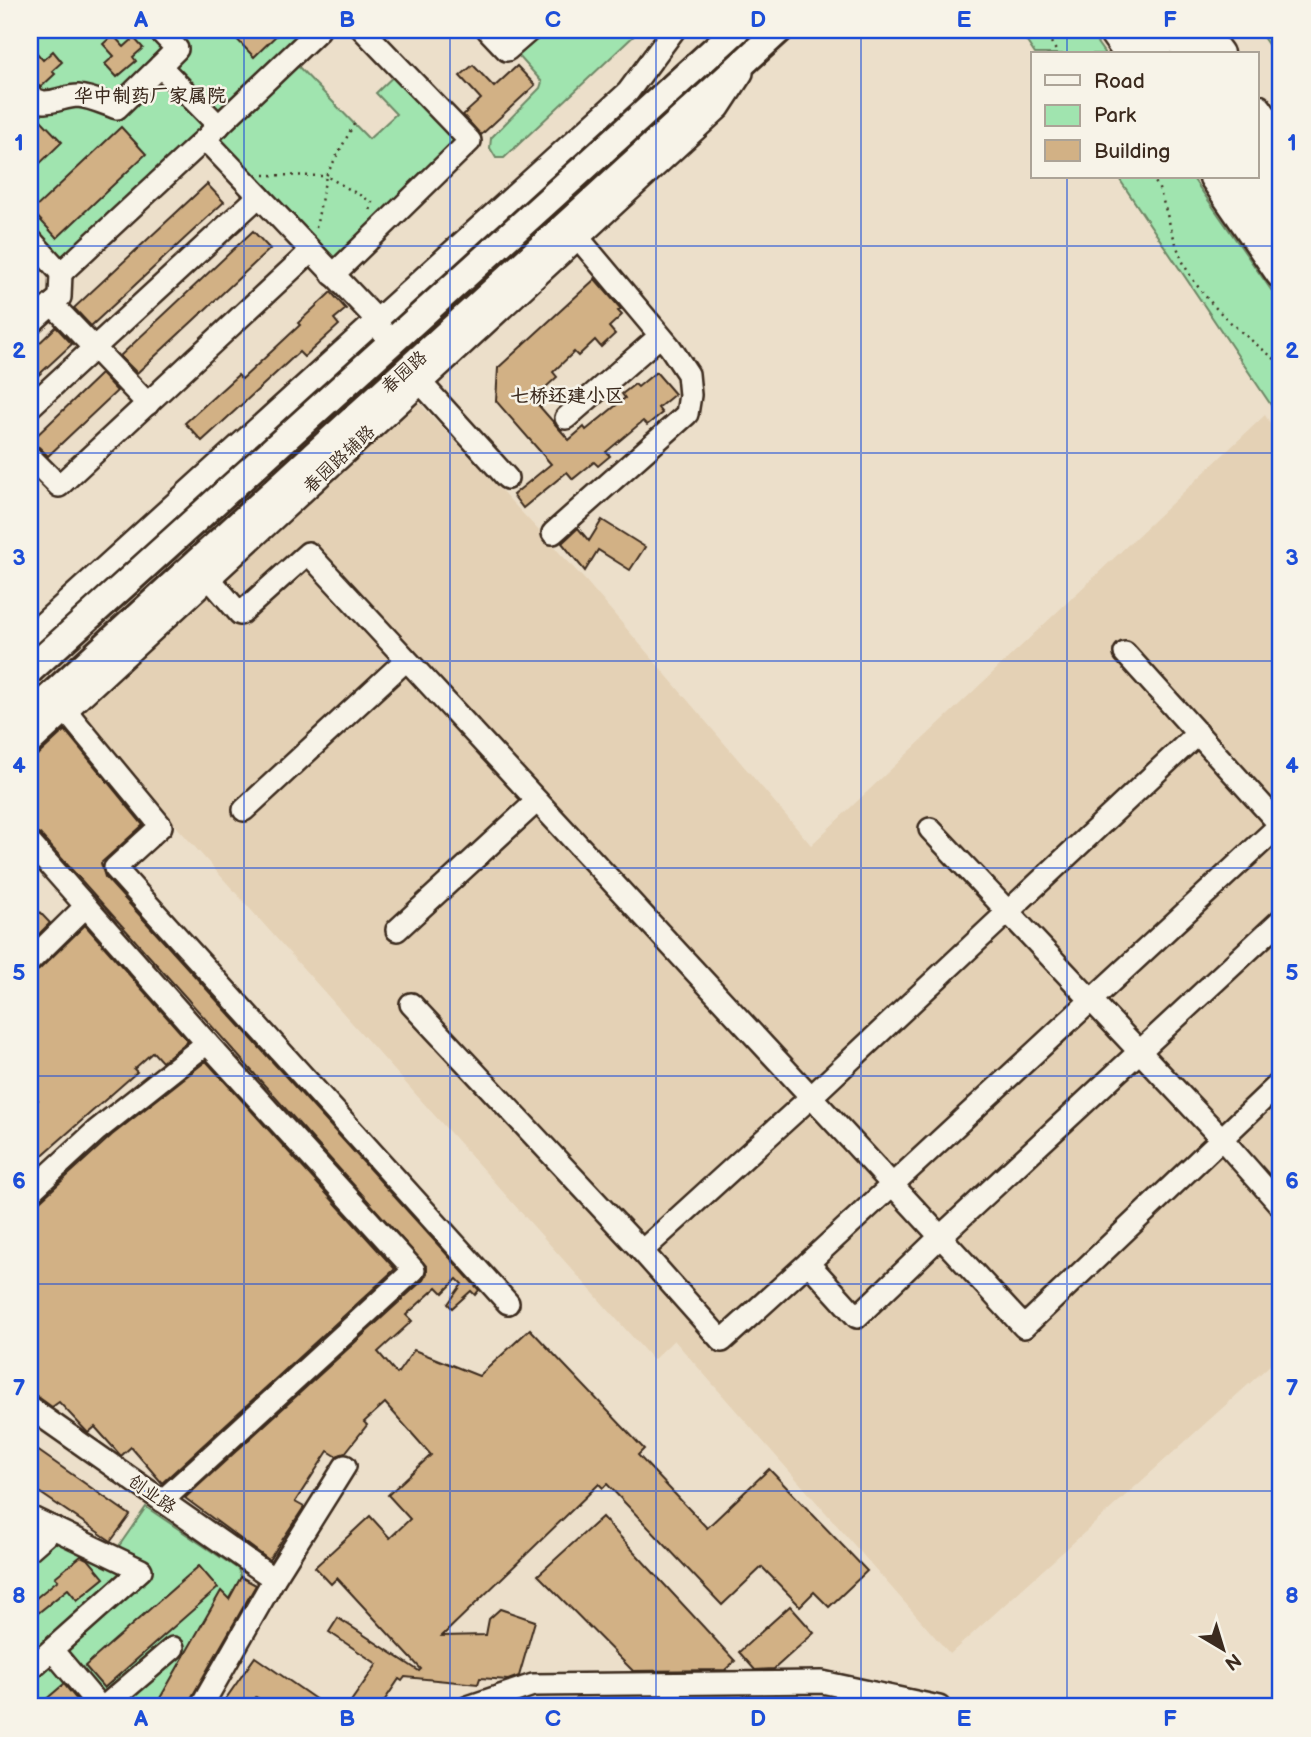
<svg xmlns="http://www.w3.org/2000/svg" width="1311" height="1737" font-family="'Balsamiq Sans','LXGW WenKai TC',sans-serif">
  <style>
    .built { fill: #e4d1b5 }
    .green { fill: #a0e4af; stroke: #6e8766; stroke-width: 2 }
    .building { fill: #d2b185; stroke: #3b2a1e; stroke-width: 2 }
    .lines { fill: none; stroke-linecap: round; stroke-linejoin: round }
    .minor-casing { stroke: #3b2a1e; stroke-width: 26 }
    .major-casing { stroke: #3b2a1e; stroke-width: 32 }
    .highway-casing { stroke: #3b2a1e; stroke-width: 35 }
    .path { stroke: #3b2a1e; stroke-width: 2.5; stroke-dasharray: 2 5; stroke-linecap: butt }
    .minor { stroke: #f7f3e8; stroke-width: 21 }
    .major { stroke: #f7f3e8; stroke-width: 26 }
    .highway { stroke: #f7f3e8; stroke-width: 30 }
    .grid { fill: none; stroke: #1d4ed8; stroke-width: 2; stroke-opacity: 0.55 }
    .labels { text-anchor: middle; stroke-width: 5; stroke-linejoin: round; paint-order: stroke }
    .street-label { font-size: 18px; fill: #3b2a1e; stroke: #f7f3e8 }
    .neighbourhood-label { font-size: 19px; font-weight: bold; fill: #3b2a1e; stroke: #f7f3e8 }
    .neatline { fill: none; stroke: #1d4ed8; stroke-width: 2.5 }
    .grid-label { font-size: 23px; text-anchor: middle; font-weight: bold; fill: #1d4ed8 }
  </style>
  <rect width="100%" height="100%" fill="#ecdfca"/>
  <filter id="ink" filterUnits="userSpaceOnUse"><feTurbulence type="fractalNoise" baseFrequency=".0143" numOctaves="2"/><feDisplacementMap in="SourceGraphic" scale="14" xChannelSelector="R" yChannelSelector="G"/><feConvolveMatrix kernelMatrix="1 2 1 2 8 2 1 2 1" color-interpolation-filters="sRGB"/></filter>
  <g filter="url(#ink)">
    <polygon class="built" points="410,393 586,581 811,845 1265,415 1281,440 1281,1355 950,1654 674,1340 653,1360 177,827 75,703"/>
    <g class="green">
      <polygon points="30,30 319,30 290,58 369,139 396,114 376,93 401,69 470,141 333,275 205,139 61,276 30,241"/>
      <polygon points="541,30 640,30 504,158 496,158 490,148 491,138 540,88 542,82 518,55 520,48"/>
      <polygon points="1019,30 1088,30 1105,54 1035,54"/>
      <polygon points="1258,30 1281,30 1281,63"/>
      <polygon points="1118,177 1192,177 1281,304 1281,420"/>
      <polygon points="146,1507 238,1569 241,1577 214,1625 160,1707 30,1707 30,1517 112,1556"/>
    </g>
    <g class="building">
      <polygon points="228,30 282,30 254,57"/>
      <polygon points="113,35 124,47 134,38 143,48 133,57 136,61 117,77 105,64 114,56 103,44"/>
      <polygon points="30,45 43,60 53,51 62,62 52,71 55,74 41,87 30,82"/>
      <polygon points="473,65 494,87 517,66 535,85 481,135 463,115 481,99 460,76"/>
      <polygon points="38,117 62,142 30,173 30,126"/>
      <polygon points="121,127 146,154 57,238 32,211"/>
      <polygon points="207,184 224,202 91,326 74,308"/>
      <polygon points="253,231 270,249 137,373 120,356"/>
      <polygon points="595,279 621,309 618,311 622,315 609,327 615,334 601,347 595,340 578,356 574,352 553,372 557,377 533,399 569,440 584,427 586,430 625,398 622,394 635,384 638,387 656,372 675,394 658,408 662,413 647,425 643,421 606,452 610,456 598,466 594,462 573,479 567,472 523,508 513,495 551,464 496,401 498,368"/>
      <polygon points="331,292 346,309 334,319 339,325 304,357 299,352 202,441 185,423 238,375 242,379 300,325 298,323"/>
      <polygon points="56,327 72,344 30,383 30,352"/>
      <polygon points="101,374 117,391 48,456 39,447 31,444 30,442"/>
      <polygon points="602,520 645,547 630,570 598,550 585,571 562,543 578,528 589,541"/>
      <polygon points="65,730 143,825 101,863 105,877 479,1290 475,1295 471,1291 452,1308 448,1304 462,1284 457,1279 443,1293 437,1287 406,1315 412,1321 378,1352 397,1374 414,1350 479,1376 530,1329 644,1449 638,1455 707,1528 769,1469 867,1571 829,1607 814,1592 800,1606 762,1567 722,1605 607,1484 603,1488 599,1484 442,1636 486,1635 489,1619 500,1609 535,1621 519,1676 508,1680 480,1678 478,1684 405,1677 402,1681 399,1679 380,1707 347,1707 377,1664 329,1632 338,1618 419,1671 421,1669 337,1578 331,1584 315,1567 370,1516 390,1538 410,1519 388,1495 431,1455 385,1403 364,1422 367,1425 345,1453 336,1456 328,1451 295,1502 304,1507 269,1560 185,1498 423,1280 427,1273 427,1267 40,834 30,829 30,757 39,754"/>
      <polygon points="30,902 50,923 30,943"/>
      <polygon points="85,925 188,1041 162,1062 153,1052 134,1069 137,1072 30,1166 30,1107 38,1100 30,1091 30,974 39,970"/>
      <polygon points="206,1061 395,1269 162,1483 131,1447 121,1456 95,1427 88,1433 59,1402 52,1407 30,1391 30,1210 112,1135"/>
      <polygon points="30,1445 130,1515 111,1541 30,1486"/>
      <polygon points="602,1517 735,1661 725,1670 633,1671 538,1575"/>
      <polygon points="81,1556 89,1560 104,1578 77,1600 68,1589 38,1613 30,1603 58,1580 55,1577"/>
      <polygon points="199,1566 218,1588 104,1688 85,1666"/>
      <polygon points="241,1577 256,1585 190,1700 188,1707 155,1707 221,1591 229,1599"/>
      <polygon points="790,1606 814,1633 774,1669 755,1670 739,1652"/>
      <polygon points="255,1657 327,1707 271,1707 256,1697 249,1707 220,1707"/>
      <polygon points="64,1684 83,1707 37,1707"/>
    </g>
    <g class="lines">
      <defs>
        <g id="minor">
          <polyline points="159,30 177,49 160,66"/>
          <polyline points="488,30 507,50 530,30"/>
          <path d="M30,95C43,110 61,96 78,96C91,97 105,104 117,108L160,66L219,126"/>
          <polyline points="209,135 319,30"/>
          <polyline points="30,239 61,273 205,139 377,320 383,333"/>
          <polyline points="333,275 470,141 363,30"/>
          <polyline points="52,304 148,404"/>
          <polyline points="30,324 60,297 61,273"/>
          <polyline points="412,373 507,478"/>
          <polyline points="30,407 259,196"/>
          <polyline points="566,418 660,336"/>
          <polyline points="30,457 59,486 311,251"/>
          <polyline points="553,533 687,414 690,395 688,374 670,347 570,228"/>
          <polyline points="196,563 240,614 308,553 1024,1327 1281,1082"/>
          <polyline points="30,635 628,92 674,30"/>
          <polyline points="1125,653 1281,826"/>
          <polyline points="55,703 66,711 161,826 115,868 508,1303"/>
          <polyline points="30,744 719,108 742,73"/>
          <polyline points="244,810 406,660"/>
          <polyline points="930,829 1222,1139 1281,1206"/>
          <polyline points="30,843 207,1043 414,1270 162,1501"/>
          <polyline points="397,930 537,801"/>
          <polyline points="30,961 86,906"/>
          <polyline points="411,1004 642,1251 722,1341 808,1263 857,1317 940,1237 1281,920"/>
          <polyline points="30,1192 96,1131 207,1043"/>
          <polyline points="642,1251 811,1097 1198,733"/>
          <polyline points="808,1263 1280,825"/>
          <polyline points="30,1408 274,1579"/>
          <polyline points="30,1517 141,1570 30,1669"/>
          <polyline points="30,1549 54,1528"/>
          <polyline points="52,1650 100,1707"/>
          <polyline points="104,1707 173,1648"/>
          <polyline points="201,1707 274,1579 345,1466"/>
          <polyline points="468,1707 533,1685 822,1682 939,1707"/>
        </g>
        <g id="major">
          <polyline points="30,670 736,30"/>
          <polyline points="30,715 779,30"/>
        </g>
        <g id="highway">
          <polyline points="1113,30 1130,54"/>
          <polyline points="1138,30 1156,54"/>
          <polyline points="1173,30 1191,54"/>
          <polyline points="1200,30 1218,54"/>
          <polyline points="1257,110 1281,145"/>
          <polyline points="1257,147 1281,182"/>
          <polyline points="1215,177 1281,273"/>
          <polyline points="1244,177 1281,228"/>
        </g>
      </defs>
      <use href="#minor" class="minor-casing"/>
      <use href="#major" class="major-casing"/>
      <use href="#highway" class="highway-casing"/>
      <g class="path">
        <polyline points="1044,30 1058,54"/>
        <polyline points="264,175 326,176 354,124"/>
        <path d="M1151,177L1158,186C1167,211 1174,245 1186,268C1208,308 1246,336 1281,364"/>
        <polyline points="316,228 326,176 372,202 370,212"/>
      </g>
      <use href="#minor" class="minor"/>
      <use href="#major" class="major"/>
      <use href="#highway" class="highway"/>
    </g>
  </g>
  <path class="grid" d="M244,30V1707M450,30V1707M656,30V1707M861,30V1707M1067,30V54M1067,177V1707M30,246H1281M30,453H1281M30,661H1281M30,868H1281M30,1076H1281M30,1284H1281M30,1491H1281"/>
  <g class="labels">
    <g class="street-label">
      <text transform="translate(404 372) rotate(-42)" y="6">春园路</text>
      <text transform="translate(339 459) rotate(-43)" y="6">春园路辅路</text>
      <text transform="translate(152 1494) rotate(35)" y="6">创业路</text>
    </g>
    <g class="neighbourhood-label">
      <text x="150" y="102">华中制药厂家属院</text>
      <text x="567" y="402">七桥还建小区</text>
    </g>
  </g>
  <rect width="1311" height="1737" fill="none" stroke="#f7f3e8" stroke-width="77"/>
  <rect x="1031" y="52" width="228" height="126" fill="#f7f3e8" stroke="#aca397" stroke-width="2"/>
  <rect x="1045" y="75" width="35" height="10" fill="#f7f3e8" stroke="#aca397" stroke-width="2"/>
  <text x="1094" y="88" font-size="21" fill="#3b2a1e">Road</text>
  <rect x="1045" y="105" width="35" height="21" fill="#a0e4af" stroke="#aca397" stroke-width="2"/>
  <text x="1094" y="122" font-size="21" fill="#3b2a1e">Park</text>
  <rect x="1045" y="140" width="35" height="21" fill="#d2b185" stroke="#aca397" stroke-width="2"/>
  <text x="1094" y="158" font-size="21" fill="#3b2a1e">Building</text>
  <g transform="translate(1223 1649) rotate(142)" stroke="#f7f3e8" stroke-width="5" paint-order="stroke">
  <path d="M0-5L12 26L0 18L-12 26Z" fill="#3b2a1e"/>
  <text y="-10" font-size="19" font-weight="bold" text-anchor="middle" fill="#3b2a1e">N</text>
  </g>
  <rect x="38" y="38" width="1234" height="1660" class="neatline"/>
  <g class="grid-label">
    <text x="141" y="27">A</text>
    <text x="347" y="27">B</text>
    <text x="553" y="27">C</text>
    <text x="758" y="27">D</text>
    <text x="964" y="27">E</text>
    <text x="1170" y="27">F</text>
    <text x="19" y="150">1</text>
    <text x="1292" y="150">1</text>
    <text x="19" y="358">2</text>
    <text x="1292" y="358">2</text>
    <text x="19" y="565">3</text>
    <text x="1292" y="565">3</text>
    <text x="19" y="773">4</text>
    <text x="1292" y="773">4</text>
    <text x="19" y="980">5</text>
    <text x="1292" y="980">5</text>
    <text x="19" y="1188">6</text>
    <text x="1292" y="1188">6</text>
    <text x="19" y="1395">7</text>
    <text x="1292" y="1395">7</text>
    <text x="19" y="1603">8</text>
    <text x="1292" y="1603">8</text>
    <text x="141" y="1726">A</text>
    <text x="347" y="1726">B</text>
    <text x="553" y="1726">C</text>
    <text x="758" y="1726">D</text>
    <text x="964" y="1726">E</text>
    <text x="1170" y="1726">F</text>
  </g>
</svg>
